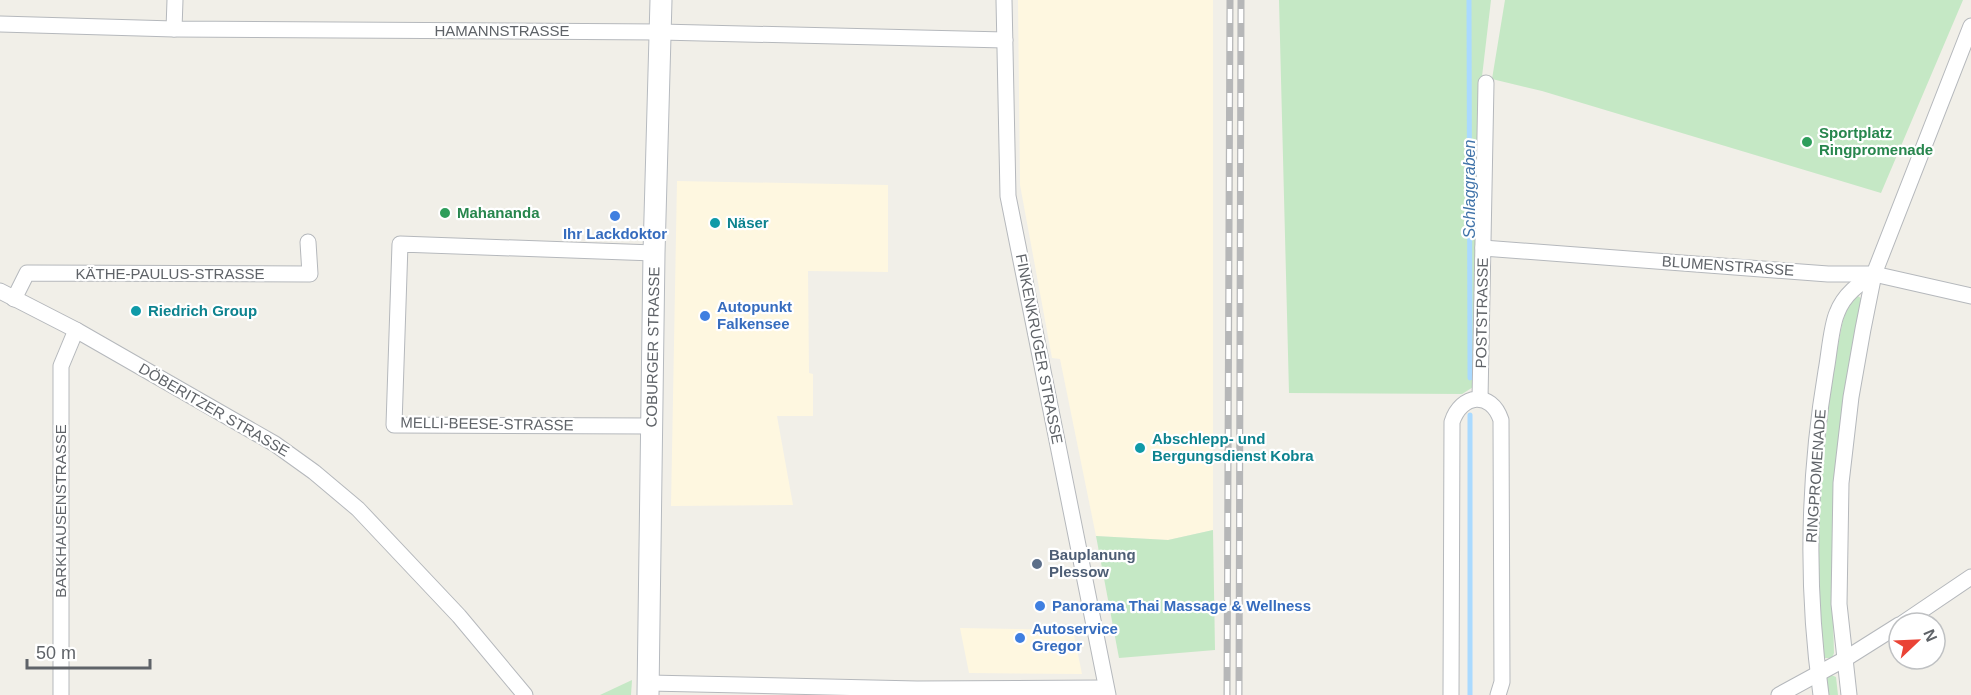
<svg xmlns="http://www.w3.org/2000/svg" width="1971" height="695" font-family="Arial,sans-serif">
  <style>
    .commercial { fill: #fef7e0 }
    .green { fill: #c5e8c5 }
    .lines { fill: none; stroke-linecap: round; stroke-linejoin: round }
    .stream { stroke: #aadaff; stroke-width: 5 }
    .street-casing { stroke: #b5b8bc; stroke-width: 17 }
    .secondary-casing { stroke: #b6babf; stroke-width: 23 }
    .street { stroke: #fff; stroke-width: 15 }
    .secondary { stroke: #fff; stroke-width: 21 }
    .rail-casing { stroke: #b6b7b8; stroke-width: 7 }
    .rail { stroke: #fff; stroke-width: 4.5; stroke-dasharray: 14; stroke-linecap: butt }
    .leisure-dot { fill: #2e9e5b; stroke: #fff; stroke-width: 2 }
    .shop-dot { fill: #3f7fe0; stroke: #fff; stroke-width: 2 }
    .culture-dot { fill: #0f9aa8; stroke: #fff; stroke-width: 2 }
    .service-dot { fill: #5c6f8a; stroke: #fff; stroke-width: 2 }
    .labels { text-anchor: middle; stroke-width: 4.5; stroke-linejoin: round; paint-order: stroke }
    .street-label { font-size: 15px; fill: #5f6368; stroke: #fff }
    .leisure-label { font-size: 15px; font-weight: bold; fill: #27864d; stroke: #fff; text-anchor: start }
    .culture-label { font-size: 15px; font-weight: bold; fill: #0d838f; stroke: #fff; text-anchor: start }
    .shop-label { font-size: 15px; font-weight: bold; fill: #366cbe; stroke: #fff; text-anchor: start }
    .service-label { font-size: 15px; font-weight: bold; fill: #4e5e75; stroke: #fff; text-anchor: start }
    .water-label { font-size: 16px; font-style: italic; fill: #4174aa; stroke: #fff }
  </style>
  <rect width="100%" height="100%" fill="#f1efe8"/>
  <g class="commercial">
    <polygon points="1018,0 1213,0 1213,530 1168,540 1096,536 1060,359 1052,358 1020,185"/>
    <polygon points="677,181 888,185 888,272 808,271 809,373 813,374 813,416 777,416 793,505 671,506"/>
    <polygon points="960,628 1073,630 1082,674 969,673"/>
  </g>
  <g class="green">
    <polygon points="1279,0 1491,0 1481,85 1478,384 1462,394 1289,393"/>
    <polygon points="1505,0 1963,0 1881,193 1542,91 1492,79"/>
    <polygon points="1858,296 1862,299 1832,582 1834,653 1832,658 1822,658 1816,525 1824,440 1833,369 1843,320 1847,308"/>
    <polygon points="1213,530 1215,650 1119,658 1096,536 1168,540"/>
    <polygon points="1829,674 1836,677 1838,695 1825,695 1823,676"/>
    <polygon points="632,680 631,695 600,695"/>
  </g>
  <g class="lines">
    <g class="stream">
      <polyline points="1469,0 1470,378"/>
      <polyline points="1470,415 1470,695"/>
    </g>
    <defs>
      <g id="street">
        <polyline points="1004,0 1008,196 1108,695"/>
        <polyline points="0,24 174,29 660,32 1005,40"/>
        <polyline points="174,29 175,0"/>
        <polyline points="1483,248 1828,274 1874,274 1971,296"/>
        <polyline points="0,291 76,330 275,444 314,472 358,509 459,616 525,695"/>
        <polyline points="14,299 27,273 310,274 308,242"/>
        <polyline points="1480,399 1486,83"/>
        <polyline points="652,426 394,425 400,244 654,253"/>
        <polyline points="1903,623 1971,577"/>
        <polyline points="649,683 917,689 1105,688"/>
        <polyline points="61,695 61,366 76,330"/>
        <path d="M1451,695L1452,422C1461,394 1491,390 1501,420L1502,682L1498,695"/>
        <polyline points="1779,695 1845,659 1899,625"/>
        <path d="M1821,695C1806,588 1808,478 1826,371C1829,356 1831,326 1837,313C1844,294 1859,284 1874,274"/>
        <polyline points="1849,695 1839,604 1841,483 1851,397 1863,329 1874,274 1971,26"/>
      </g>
      <polyline id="secondary" points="648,695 654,253 661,0"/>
    </defs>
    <use href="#street" class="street-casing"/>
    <use href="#secondary" class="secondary-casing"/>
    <use href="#street" class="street"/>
    <use href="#secondary" class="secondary"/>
    <defs>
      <g id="rail">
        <polyline points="1227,695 1230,0"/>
        <polyline points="1239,695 1241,0"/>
      </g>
    </defs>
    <use href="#rail" class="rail-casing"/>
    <use href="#rail" class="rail"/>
  </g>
  <g class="leisure-dot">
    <circle cx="1807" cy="142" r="6"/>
    <circle cx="445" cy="213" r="6"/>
  </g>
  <g class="shop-dot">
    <circle cx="615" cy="216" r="6"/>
    <circle cx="705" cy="316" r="6"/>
    <circle cx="1040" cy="606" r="6"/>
    <circle cx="1020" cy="638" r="6"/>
  </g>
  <g class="culture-dot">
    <circle cx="715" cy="223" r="6"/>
    <circle cx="136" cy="311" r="6"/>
    <circle cx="1140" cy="448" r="6"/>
  </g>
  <circle class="service-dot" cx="1037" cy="564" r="6"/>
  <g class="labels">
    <g class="street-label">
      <text x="502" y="36">HAMANNSTRASSE</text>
      <text transform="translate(1728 266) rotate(4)" y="5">BLUMENSTRASSE</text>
      <text x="170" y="279">KÄTHE-PAULUS-STRASSE</text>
      <text transform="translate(1482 313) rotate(-89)" y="5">POSTSTRASSE</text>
      <text transform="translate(653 347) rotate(-89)" y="5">COBURGER STRASSE</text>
      <text transform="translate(1039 349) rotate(79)" y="5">FINKENKRUGER STRASSE</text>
      <text transform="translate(214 410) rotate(30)" y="5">DÖBERITZER STRASSE</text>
      <text transform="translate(487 424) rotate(1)" y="5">MELLI-BEESE-STRASSE</text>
      <text transform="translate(1816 476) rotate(-86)" y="5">RINGPROMENADE</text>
      <text transform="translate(61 511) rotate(-90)" y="5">BARKHAUSENSTRASSE</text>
    </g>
    <g class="leisure-label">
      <text x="1819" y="138">Sportplatz<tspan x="1819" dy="17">Ringpromenade</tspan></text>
      <text x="457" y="218">Mahananda</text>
    </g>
    <g class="culture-label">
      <text x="727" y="228">Näser</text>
      <text x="148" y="316">Riedrich Group</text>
      <text x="1152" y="444">Abschlepp- und<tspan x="1152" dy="17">Bergungsdienst Kobra</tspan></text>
    </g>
    <g class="shop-label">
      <text x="615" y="239" text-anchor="middle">Ihr Lackdoktor</text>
      <text x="717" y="312">Autopunkt<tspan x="717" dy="17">Falkensee</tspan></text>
      <text x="1052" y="611">Panorama Thai Massage &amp; Wellness</text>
      <text x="1032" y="634">Autoservice<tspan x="1032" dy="17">Gregor</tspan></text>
    </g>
    <g class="service-label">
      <text x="1049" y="560">Bauplanung<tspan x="1049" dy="17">Plessow</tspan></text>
    </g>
    <g class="water-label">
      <text transform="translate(1469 189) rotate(-90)" y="6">Schlaggraben</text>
    </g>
  </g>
  <g transform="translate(1917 641) rotate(67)"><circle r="28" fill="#ffffff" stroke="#bfc1c3" stroke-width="1.5"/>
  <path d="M0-4.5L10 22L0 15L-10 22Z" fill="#ea4335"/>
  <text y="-9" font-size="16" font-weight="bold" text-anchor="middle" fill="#5f6368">N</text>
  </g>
  <path d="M27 659v9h123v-9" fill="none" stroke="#5f6368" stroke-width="3"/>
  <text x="36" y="659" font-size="18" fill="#5f6368" stroke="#ffffff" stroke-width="4.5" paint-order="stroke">50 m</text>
</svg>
